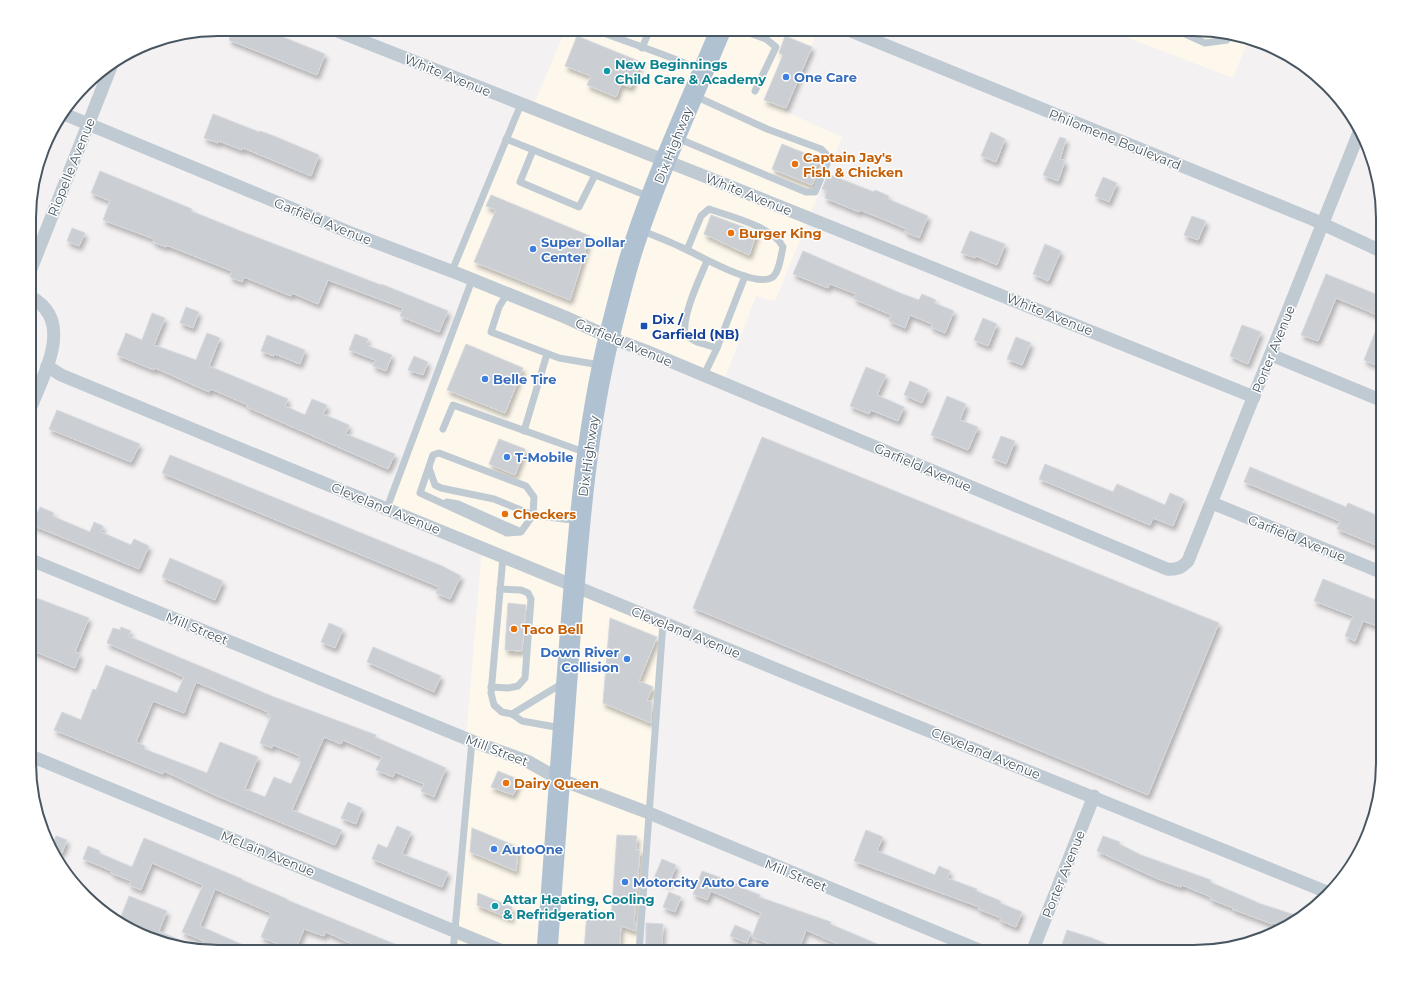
<svg xmlns="http://www.w3.org/2000/svg" width="1412" height="981" font-family="Montserrat,sans-serif">
  <style>
    .commercial { fill: #fef8ec }
    .building { fill: #cbcfd4; stroke: #d5d8dd; fill-rule: evenodd; filter: url(#shadow) }
    .lines { fill: none; stroke-linecap: round; stroke-linejoin: round }
    .lane { stroke: #bfcad2; stroke-width: 7 }
    .street { stroke: #bfcad2; stroke-width: 13 }
    .primary { stroke: #b0c2d2; stroke-width: 21 }
    .culture-dot { fill: #0f9aa8; stroke: #fff; stroke-width: 1.5 }
    .shop-dot { fill: #3f7fe0; stroke: #fff; stroke-width: 1.5 }
    .food-dot { fill: #e8710a; stroke: #fff; stroke-width: 1.5 }
    .transit-dot { fill: #1a4fb4; stroke: #fff; stroke-width: 1.5 }
    .labels { text-anchor: middle; stroke-width: 3; stroke-linejoin: round; paint-order: stroke }
    .culture-label { font-size: 13px; font-weight: bold; fill: #0d838f; stroke: #fff; text-anchor: start }
    .street-label { font-size: 13px; fill: #485661; stroke: #fff }
    .shop-label { font-size: 13px; font-weight: bold; fill: #366cbe; stroke: #fff; text-anchor: start }
    .food-label { font-size: 13px; font-weight: bold; fill: #c56008; stroke: #fff; text-anchor: start }
    .transit-label { font-size: 13px; font-weight: bold; fill: #164399; stroke: #fff; text-anchor: start }
    .rim { fill: none; stroke: #485661; stroke-width: 2 }
  </style>
  <defs>
    <filter id="shadow"><feDropShadow dx="2.5" dy="4.5" stdDeviation="2" flood-color="#0004"/></filter>
  </defs>
  <rect width="100%" height="100%" fill="#f4f1f2"/>
  <g class="commercial">
    <polygon points="566,29 818,29 784,111 842,137 775,301 756,296 723,383 609,337 574,586 663,623 639,952 453,952 472,742 466,739 482,548 384,507 470,279 451,271 520,104 532,109"/>
    <polygon points="1106,29 1206,29 1249,38 1233,78"/>
  </g>
  <g class="building">
    <polygon points="233,29 263,29 325,54 317,75 229,40"/>
    <polygon points="577,36 641,62 631,87 621,84 616,97 587,85 591,76 565,66"/>
    <polygon points="785,36 812,47 786,108 764,100 783,55 779,53"/>
    <polygon points="213,114 259,132 260,131 274,136 319,155 311,176 243,148 242,150 219,141 218,143 204,138"/>
    <polygon points="991,132 1005,139 996,162 981,156"/>
    <polygon points="1060,137 1066,139 1060,159 1065,161 1058,181 1043,175"/>
    <polygon points="782,144 819,159 815,169 819,170 812,185 772,169"/>
    <polygon points="100,171 192,209 191,211 243,232 381,285 381,284 448,311 439,332 400,316 403,308 328,280 318,304 292,293 291,296 244,277 242,282 230,277 232,271 166,245 166,247 153,242 154,239 103,220 110,201 91,193"/>
    <polygon points="828,174 874,192 875,190 889,196 888,199 928,216 919,238 905,232 906,229 885,220 860,210 859,212 825,198 827,191 822,189"/>
    <polygon points="1103,177 1117,183 1109,202 1095,196"/>
    <polygon points="491,195 590,236 570,300 474,262 496,210 486,206"/>
    <polygon points="711,215 757,232 749,255 704,234"/>
    <polygon points="1192,216 1206,221 1198,240 1184,235"/>
    <polygon points="72,228 85,233 79,246 67,241"/>
    <polygon points="970,231 1005,244 997,265 976,256 975,258 961,253"/>
    <polygon points="1045,244 1061,251 1048,281 1033,274"/>
    <polygon points="803,251 900,293 919,300 922,294 936,300 934,303 954,311 945,333 931,327 932,324 910,315 905,328 889,321 891,315 854,299 856,294 830,284 828,288 793,274"/>
    <polygon points="1326,274 1383,297 1383,368 1364,360 1381,317 1361,308 1336,298 1318,341 1301,335"/>
    <polygon points="186,307 199,312 193,328 180,323"/>
    <polygon points="152,313 165,318 154,345 196,360 207,333 220,338 209,366 288,399 285,406 305,415 312,399 327,405 323,414 349,425 346,434 395,454 388,469 247,407 248,405 211,389 209,392 155,368 154,370 117,355 126,333 142,340"/>
    <polygon points="983,318 997,324 988,346 974,340"/>
    <polygon points="1242,325 1261,332 1248,364 1230,356"/>
    <polygon points="355,334 368,339 366,345 392,355 386,371 373,366 375,360 349,350"/>
    <polygon points="267,335 305,350 300,364 275,354 274,356 261,351"/>
    <polygon points="1016,337 1031,343 1022,365 1007,359"/>
    <polygon points="466,344 523,368 505,413 447,390"/>
    <polygon points="414,356 428,362 423,375 408,370"/>
    <polygon points="866,367 886,375 877,395 904,407 898,421 871,410 869,414 850,406"/>
    <polygon points="910,381 928,389 922,403 904,395"/>
    <polygon points="947,396 966,404 960,420 978,427 968,450 931,435"/>
    <polygon points="57,410 140,444 131,462 49,429"/>
    <polygon points="1001,436 1015,441 1006,464 992,458"/>
    <polygon points="762,437 1219,623 1148,795 693,608"/>
    <polygon points="499,439 525,449 515,475 489,464"/>
    <polygon points="170,455 442,566 461,576 450,599 436,593 439,587 162,473"/>
    <polygon points="1045,464 1113,492 1117,484 1165,505 1170,493 1184,499 1173,526 1153,518 1150,525 1039,479"/>
    <polygon points="1250,467 1346,507 1348,503 1383,518 1383,548 1337,529 1340,521 1244,482"/>
    <polygon points="40,507 54,513 52,516 90,532 94,522 103,526 101,532 131,545 134,539 149,546 139,569 32,525"/>
    <polygon points="170,558 223,581 215,600 162,577"/>
    <polygon points="1323,579 1383,603 1383,628 1363,621 1355,641 1345,636 1353,616 1314,601"/>
    <polygon points="31,596 89,618 75,652 80,654 75,668 31,650"/>
    <polygon points="508,603 526,605 522,651 505,650"/>
    <polygon points="610,618 657,637 639,681 653,687 647,700 652,702 651,723 603,703"/>
    <polygon points="329,623 343,629 335,648 321,642"/>
    <path d="M121,627L131,631L128,636L274,697L376,735L375,737L446,768L434,797L421,791L424,784L395,772L393,777L376,770L382,757L343,740L341,744L324,737L292,810L342,830L335,845L217,796L164,771L163,774L54,730L62,712L81,720L93,689L96,690L106,665L177,693L184,677L107,643L113,628L120,630ZM196,682L268,712L267,714L271,716L260,743L272,748L273,745L300,756L298,760L301,762L291,784L274,777L265,797L245,789L258,757L220,742L207,773L144,749L145,746L136,742L153,701L184,713Z"/>
    <polygon points="373,647 441,676 434,692 367,662"/>
    <polygon points="498,771 520,780 513,795 491,787"/>
    <polygon points="348,802 362,808 356,824 341,818"/>
    <polygon points="397,826 411,832 402,854 448,872 442,887 372,859 378,844 387,848"/>
    <polygon points="472,828 518,847 516,871 470,852"/>
    <polygon points="866,830 883,837 877,851 935,875 939,866 950,871 947,878 977,889 976,891 1001,901 1000,903 1022,912 1016,927 999,920 1001,918 978,909 979,907 854,861"/>
    <polygon points="617,835 637,836 636,850 640,850 634,922 636,923 636,931 621,926 619,952 584,952 587,912 611,921"/>
    <polygon points="56,836 67,840 62,853 51,849"/>
    <polygon points="1103,836 1120,842 1119,844 1141,855 1211,880 1210,882 1261,904 1298,916 1276,933 1279,925 1273,923 1272,924 1232,909 1233,908 1210,899 1211,897 1182,885 1181,887 1158,879 1097,851"/>
    <polygon points="144,838 242,879 242,880 287,899 287,900 414,952 369,952 326,932 324,936 304,929 295,951 261,937 271,913 215,889 200,926 259,952 200,950 204,941 182,932 203,885 152,863 141,890 129,885 131,881 111,873 112,871 83,859 88,846 100,851 99,853 132,867"/>
    <polygon points="662,859 676,865 669,884 654,878"/>
    <polygon points="702,871 738,884 737,886 760,895 759,897 831,922 830,924 896,952 856,952 806,930 798,952 779,952 780,948 752,937 761,913 711,891 707,900 693,894"/>
    <polygon points="669,892 681,897 675,912 663,907"/>
    <polygon points="478,893 512,907 511,919 477,905"/>
    <polygon points="129,896 167,911 159,931 186,943 185,948 157,942 119,922"/>
    <polygon points="646,923 663,924 662,946 646,945"/>
    <polygon points="735,925 751,932 747,943 730,936"/>
    <polygon points="1067,930 1092,938 1125,952 1079,952 1062,945"/>
  </g>
  <g class="lines">
    <g class="lane">
      <path d="M593,29C629,43 666,54 701,70"/>
      <polyline points="738,29 766,39 776,47 755,91"/>
      <polyline points="1180,29 1183,33 1205,43 1227,40 1230,34"/>
      <polyline points="642,48 650,29"/>
      <polyline points="677,138 806,192 815,192 827,164 827,155 821,149 767,129 695,96"/>
      <polyline points="506,139 650,197"/>
      <polyline points="533,150 520,182 579,207 595,175"/>
      <path d="M640,230C655,236 671,242 685,249C702,257 754,287 771,278C779,275 781,255 783,247C774,227 729,216 709,209L701,216L687,250"/>
      <polyline points="452,271 521,104"/>
      <polyline points="507,294 499,307 491,332 559,358 600,365"/>
      <polyline points="717,348 745,276"/>
      <path d="M704,375L717,348L697,342L685,335C682,315 699,280 707,261"/>
      <polyline points="443,429 453,405 587,453"/>
      <polyline points="524,431 547,354"/>
      <polygon points="439,453 526,486 534,497 533,515 521,532 507,533 420,493 433,455"/>
      <polyline points="429,468 435,485 441,488 494,499 533,515 579,521"/>
      <polyline points="447,502 458,504 519,531"/>
      <polyline points="387,508 472,280"/>
      <polyline points="503,557 491,693 494,705 502,712 512,714 522,721 561,728"/>
      <polyline points="491,687 508,688 518,686 525,678 531,599 528,593 521,590 500,589"/>
      <polyline points="512,714 563,683"/>
      <polyline points="453,952 472,741"/>
      <polyline points="639,952 663,623"/>
    </g>
    <g class="street">
      <polyline points="332,29 699,174 1254,397"/>
      <polyline points="846,29 1312,219 1383,252"/>
      <path d="M64,114L351,233L459,274L565,317L609,337L646,351L1167,569C1177,570 1181,568 1188,561L1360,130"/>
      <polyline points="31,269 112,64"/>
      <path d="M31,297C75,321 44,373 31,407"/>
      <polyline points="1271,355 1383,401"/>
      <polyline points="47,366 61,375 793,676 1327,892"/>
      <polyline points="1212,503 1383,573"/>
      <polyline points="31,560 472,741 527,761 559,779 649,813 984,952"/>
      <polyline points="31,756 505,952"/>
      <polyline points="1032,952 1094,796"/>
    </g>
    <path class="primary" d="M547,952C555,843 562,734 571,624C579,528 586,432 609,337C617,307 624,275 634,245C658,172 691,101 721,29"/>
  </g>
  <g class="culture-dot">
    <circle cx="607" cy="71" r="4"/>
    <circle cx="495" cy="906" r="4"/>
  </g>
  <g class="shop-dot">
    <circle cx="786" cy="77" r="4"/>
    <circle cx="533" cy="249" r="4"/>
    <circle cx="485" cy="379" r="4"/>
    <circle cx="507" cy="457" r="4"/>
    <circle cx="627" cy="659" r="4"/>
    <circle cx="494" cy="849" r="4"/>
    <circle cx="625" cy="882" r="4"/>
  </g>
  <g class="food-dot">
    <circle cx="795" cy="164" r="4"/>
    <circle cx="731" cy="233" r="4"/>
    <circle cx="505" cy="514" r="4"/>
    <circle cx="514" cy="629" r="4"/>
    <circle cx="506" cy="783" r="4"/>
  </g>
  <rect class="transit-dot" x="640" y="322" width="8" height="8" rx="2"/>
  <g class="labels">
    <g class="culture-label">
      <text x="615" y="69">New Beginnings<tspan x="615" dy="15">Child Care &amp; Academy</tspan></text>
      <text x="503" y="904">Attar Heating, Cooling<tspan x="503" dy="15">&amp; Refridgeration</tspan></text>
    </g>
    <g class="street-label">
      <text transform="translate(448 75) rotate(22)" y="5">White Avenue</text>
      <text transform="translate(1115 139) rotate(22)" y="5">Philomene Boulevard</text>
      <text transform="translate(673 145) rotate(-68)" y="5">Dix Highway</text>
      <text transform="translate(71 167) rotate(-68)" y="5">Riopelle Avenue</text>
      <text transform="translate(749 194) rotate(22)" y="5">White Avenue</text>
      <text transform="translate(323 221) rotate(22)" y="5">Garfield Avenue</text>
      <text transform="translate(1050 314) rotate(22)" y="5">White Avenue</text>
      <text transform="translate(624 342) rotate(23)" y="5">Garfield Avenue</text>
      <text transform="translate(1273 349) rotate(-68)" y="5">Porter Avenue</text>
      <text transform="translate(588 456) rotate(-82)" y="5">Dix Highway</text>
      <text transform="translate(923 467) rotate(23)" y="5">Garfield Avenue</text>
      <text transform="translate(386 508) rotate(22)" y="5">Cleveland Avenue</text>
      <text transform="translate(1297 538) rotate(22)" y="5">Garfield Avenue</text>
      <text transform="translate(197 628) rotate(22)" y="5">Mill Street</text>
      <text transform="translate(686 632) rotate(22)" y="5">Cleveland Avenue</text>
      <text transform="translate(497 750) rotate(21)" y="5">Mill Street</text>
      <text transform="translate(986 753) rotate(22)" y="5">Cleveland Avenue</text>
      <text transform="translate(268 853) rotate(22)" y="5">McLain Avenue</text>
      <text transform="translate(1063 874) rotate(-68)" y="5">Porter Avenue</text>
      <text transform="translate(796 875) rotate(22)" y="5">Mill Street</text>
    </g>
    <g class="shop-label">
      <text x="794" y="82">One Care</text>
      <text x="541" y="247">Super Dollar<tspan x="541" dy="15">Center</tspan></text>
      <text x="493" y="384">Belle Tire</text>
      <text x="515" y="462">T-Mobile</text>
      <text x="619" y="657" text-anchor="end">Down River<tspan x="619" dy="15">Collision</tspan></text>
      <text x="502" y="854">AutoOne</text>
      <text x="633" y="887">Motorcity Auto Care</text>
    </g>
    <g class="food-label">
      <text x="803" y="162">Captain Jay's<tspan x="803" dy="15">Fish &amp; Chicken</tspan></text>
      <text x="739" y="238">Burger King</text>
      <text x="513" y="519">Checkers</text>
      <text x="522" y="634">Taco Bell</text>
      <text x="514" y="788">Dairy Queen</text>
    </g>
    <g class="transit-label">
      <text x="652" y="324">Dix /<tspan x="652" dy="15">Garfield (NB)</tspan></text>
    </g>
  </g>
  <path d="M0 0H1412V981H0ZM218 36H1194A182 182 0 0 1 1376 218V763A182 182 0 0 1 1194 945H218A182 182 0 0 1 36 763V218A182 182 0 0 1 218 36Z" fill="#fff" fill-rule="evenodd"/>
  <path class="rim" d="M218 36H1194A182 182 0 0 1 1376 218V763A182 182 0 0 1 1194 945H218A182 182 0 0 1 36 763V218A182 182 0 0 1 218 36Z"/>
</svg>
